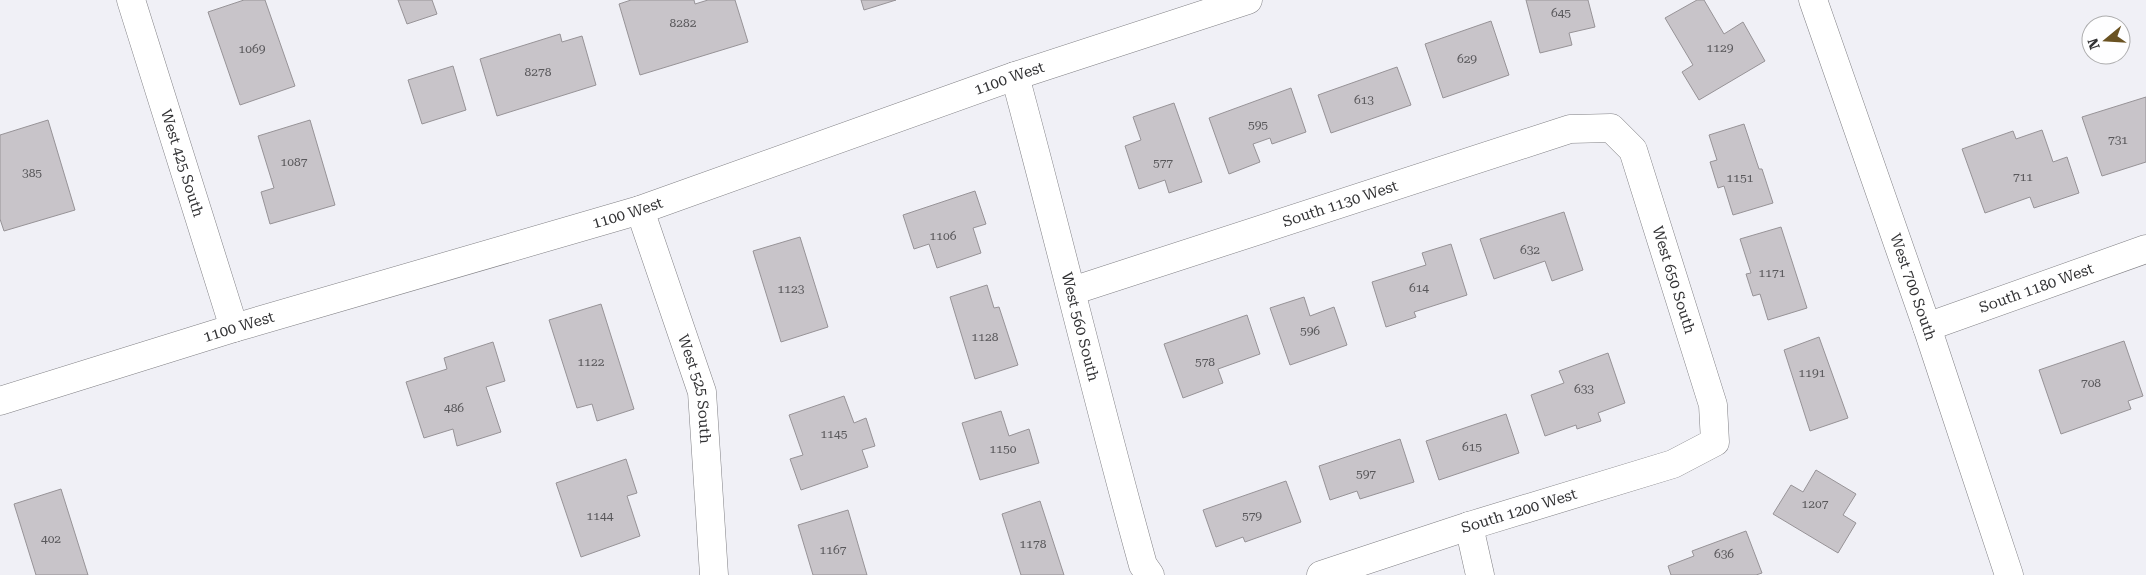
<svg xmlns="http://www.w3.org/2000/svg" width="2146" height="575" font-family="'Roboto Serif',serif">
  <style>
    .building { fill: #c8c4c9; stroke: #979397 }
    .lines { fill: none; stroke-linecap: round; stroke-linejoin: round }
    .minor-casing { stroke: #818085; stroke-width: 29 }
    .minor { stroke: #fff; stroke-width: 28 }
    .labels { text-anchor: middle; stroke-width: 4; stroke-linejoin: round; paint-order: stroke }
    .number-label { font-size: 12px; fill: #58575a }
    .street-label { font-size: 15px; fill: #333335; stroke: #fefeff }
  </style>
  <rect width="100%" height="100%" fill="#f0f0f6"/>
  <g class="building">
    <polygon points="244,0 265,0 295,86 240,105 208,12"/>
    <polygon points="398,0 432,0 437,14 407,24"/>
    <polygon points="631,0 694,0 695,4 708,0 735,0 748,42 640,75 619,4"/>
    <polygon points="861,0 896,0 864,10"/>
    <polygon points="1526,0 1588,0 1595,27 1569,33 1572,45 1540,53"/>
    <polygon points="1697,0 1704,0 1724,34 1743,22 1765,61 1699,100 1682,72 1693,65 1665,18"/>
    <polygon points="1491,21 1509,75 1443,98 1425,44"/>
    <polygon points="560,34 562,42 582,36 596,85 497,116 480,59"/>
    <polygon points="453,66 466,110 422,124 408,80"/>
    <polygon points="1397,67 1411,105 1331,133 1318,95"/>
    <polygon points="1291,88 1306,132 1272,144 1270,138 1253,144 1260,162 1229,174 1209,118"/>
    <polygon points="2146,97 2146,162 2102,176 2082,117"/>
    <polygon points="1174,103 1202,182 1169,193 1165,180 1139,189 1125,146 1141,140 1133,117"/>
    <polygon points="48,120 75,210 4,231 0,219 0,135"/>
    <polygon points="310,120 335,205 270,224 261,192 274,188 258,136"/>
    <polygon points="1744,124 1759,169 1762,169 1773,203 1733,215 1724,186 1718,188 1710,162 1717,160 1709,135"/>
    <polygon points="2042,130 2053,162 2067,157 2079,193 2034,208 2030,197 1985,213 1962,149 2013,131 2016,139"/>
    <polygon points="975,191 986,224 973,228 981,253 937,268 929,244 914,249 903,215"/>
    <polygon points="1564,212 1583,270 1552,281 1545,261 1494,279 1480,239"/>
    <polygon points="1781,227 1807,308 1768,320 1760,294 1753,296 1746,274 1751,273 1740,239"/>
    <polygon points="800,237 828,327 781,342 753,251"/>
    <polygon points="1451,244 1467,295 1414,312 1416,317 1386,327 1372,282 1426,265 1422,253"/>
    <polygon points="987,285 994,308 999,307 1018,365 975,379 950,297"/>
    <polygon points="1304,297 1310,316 1334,307 1347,345 1290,365 1270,308"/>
    <polygon points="601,304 634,409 597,421 592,404 577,408 549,320"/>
    <polygon points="1247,315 1260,354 1218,369 1223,383 1183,398 1164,344"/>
    <polygon points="1819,337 1848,418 1810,431 1784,350"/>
    <polygon points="2124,341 2143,396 2128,401 2131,409 2061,434 2039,370"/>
    <polygon points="493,342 505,381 486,387 501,432 457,446 453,429 424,438 406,382 447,369 444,358"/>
    <polygon points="1608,353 1625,403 1598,413 1601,421 1577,429 1576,425 1545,436 1531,395 1564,383 1559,371"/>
    <polygon points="844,396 854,423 866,418 875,446 862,450 868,467 801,490 790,459 803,455 789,415"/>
    <polygon points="1001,411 1009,436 1029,429 1039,463 980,480 962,423"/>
    <polygon points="1506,414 1519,453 1439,480 1426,441"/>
    <polygon points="1400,439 1414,482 1360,499 1357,491 1330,500 1319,466"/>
    <polygon points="626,459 637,493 627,496 640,536 581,557 556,483"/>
    <polygon points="1816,470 1856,494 1843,515 1856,523 1838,553 1773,514 1791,485 1803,492"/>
    <polygon points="1286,481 1301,522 1245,542 1243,537 1216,547 1203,510"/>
    <polygon points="61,489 88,575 36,575 14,504"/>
    <polygon points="1040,501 1064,575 1021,575 1002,514"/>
    <polygon points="848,510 867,575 813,575 798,525"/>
    <polygon points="1746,531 1762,573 1756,575 1671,575 1668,566 1694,556 1692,551"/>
  </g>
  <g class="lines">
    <defs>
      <g id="minor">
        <path id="s1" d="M131,0L234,328"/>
        <path id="s2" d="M1813,0L1927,327L2009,575"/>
        <path id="s3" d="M1015,76C1059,239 1098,403 1143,565L1150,575"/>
        <path id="s4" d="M640,210L702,392L714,575"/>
        <path id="s5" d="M1072,291L1570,129L1611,128L1633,150L1713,405L1715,442L1673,464L1469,526L1321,575"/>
        <path id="s6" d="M1927,327L2146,249"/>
        <path id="s7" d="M0,401L234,328L640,210L1015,76L1248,0"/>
        <polyline points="1469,526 1480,575"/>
      </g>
    </defs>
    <use href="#minor" class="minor-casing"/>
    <use href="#minor" class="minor"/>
  </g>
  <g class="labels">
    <g class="number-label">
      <text x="1561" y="17">645</text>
      <text x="683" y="27">8282</text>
      <text x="1720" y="52">1129</text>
      <text x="252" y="53">1069</text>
      <text x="1467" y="63">629</text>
      <text x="538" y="76">8278</text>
      <text x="1364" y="104">613</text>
      <text x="1258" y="129">595</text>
      <text x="2118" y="144">731</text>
      <text x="294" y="166">1087</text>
      <text x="1163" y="167">577</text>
      <text x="32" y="177">385</text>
      <text x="2023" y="181">711</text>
      <text x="1740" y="182">1151</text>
      <text x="943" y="240">1106</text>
      <text x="1530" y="254">632</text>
      <text x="1772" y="277">1171</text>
      <text x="1419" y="292">614</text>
      <text x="791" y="293">1123</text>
      <text x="1310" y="335">596</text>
      <text x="985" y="341">1128</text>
      <text x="591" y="366">1122</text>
      <text x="1205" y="366">578</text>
      <text x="1812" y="377">1191</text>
      <text x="2091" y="387">708</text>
      <text x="1584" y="393">633</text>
      <text x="454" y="412">486</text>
      <text x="834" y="438">1145</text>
      <text x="1472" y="451">615</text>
      <text x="1003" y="453">1150</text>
      <text x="1366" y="478">597</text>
      <text x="1815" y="508">1207</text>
      <text x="600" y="520">1144</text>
      <text x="1252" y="520">579</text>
      <text x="51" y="543">402</text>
      <text x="1033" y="548">1178</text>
      <text x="833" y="554">1167</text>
      <text x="1724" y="558">636</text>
    </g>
    <g class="street-label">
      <text dy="5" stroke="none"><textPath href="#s7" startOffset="1060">1100 West</textPath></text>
      <text dy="5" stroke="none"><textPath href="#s1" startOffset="171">West 425 South</textPath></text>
      <text dy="5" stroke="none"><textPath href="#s5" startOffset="282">South 1130 West</textPath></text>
      <text dy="5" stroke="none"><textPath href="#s7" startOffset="655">1100 West</textPath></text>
      <text dy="5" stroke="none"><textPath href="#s5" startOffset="732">West 650 South</textPath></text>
      <text dy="5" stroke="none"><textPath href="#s2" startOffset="304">West 700 South</textPath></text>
      <text dy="5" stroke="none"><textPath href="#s6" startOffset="116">South 1180 West</textPath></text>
      <text dy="5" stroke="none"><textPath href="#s3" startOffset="259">West 560 South</textPath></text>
      <text dy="5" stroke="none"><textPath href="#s7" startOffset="250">1100 West</textPath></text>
      <text dy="5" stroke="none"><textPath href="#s4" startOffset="188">West 525 South</textPath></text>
      <text transform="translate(1519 511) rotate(-17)" y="5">South 1200 West</text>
    </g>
  </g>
  <g transform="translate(2106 40) rotate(252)"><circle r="24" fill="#fefeff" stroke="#adadae"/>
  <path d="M0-4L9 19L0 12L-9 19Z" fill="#6a5222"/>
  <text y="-8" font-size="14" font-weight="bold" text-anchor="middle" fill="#333335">N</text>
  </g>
</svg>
